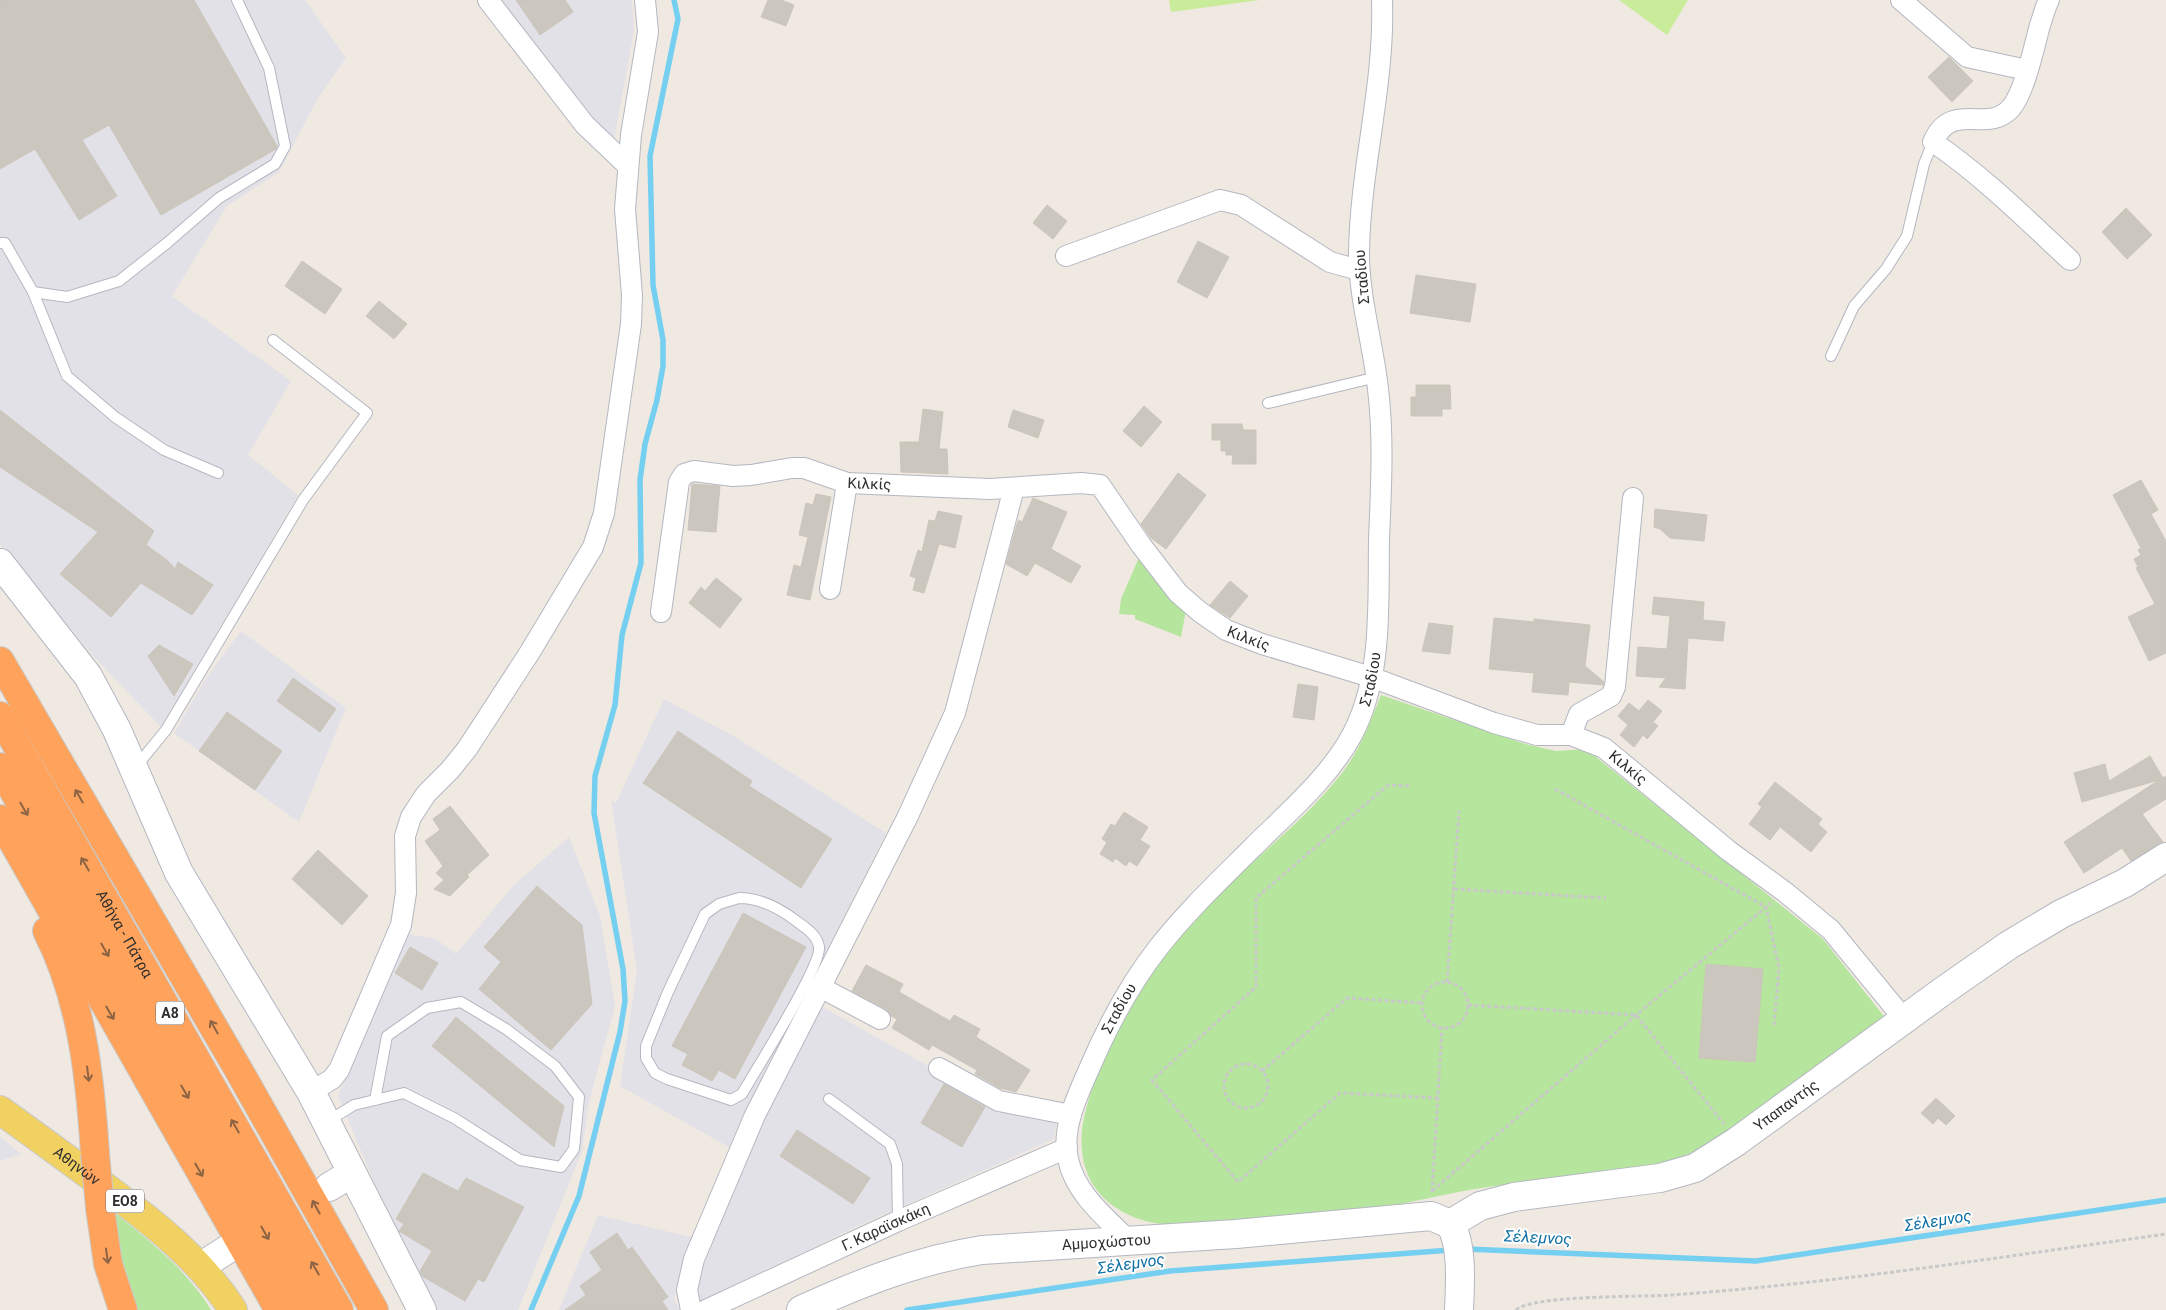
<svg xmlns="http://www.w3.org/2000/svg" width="2166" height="1310" font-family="Roboto,sans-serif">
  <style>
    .industrial { fill: #e3e1e8 }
    .green { fill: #b6e59e }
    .pitch { fill: #c9ec9a }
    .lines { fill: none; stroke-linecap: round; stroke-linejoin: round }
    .stream { stroke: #75cff0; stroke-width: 5.5 }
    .building { fill: #cbc7bf; stroke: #cbc5ba }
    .lane-casing { stroke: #b4b7c1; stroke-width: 12 }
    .street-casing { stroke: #b4b7c1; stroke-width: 22 }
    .secondary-casing { stroke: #b4b7c1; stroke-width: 30 }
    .primary-casing { stroke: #c9c9c9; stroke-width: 30 }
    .highway-casing { stroke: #c9c9c9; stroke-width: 30 }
    .path { stroke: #c9c9c9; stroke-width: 3; stroke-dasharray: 4 2.5; stroke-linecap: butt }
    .lane { stroke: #fff; stroke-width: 10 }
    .street { stroke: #fff; stroke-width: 20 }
    .secondary { stroke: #fff; stroke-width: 28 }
    .primary { stroke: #f2d163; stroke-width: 28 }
    .highway { stroke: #ffa35c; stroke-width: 28 }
    .highway-bridge-casing { stroke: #c9c9c9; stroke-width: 30; stroke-linecap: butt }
    .highway-bridge { stroke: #ffa35c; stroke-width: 28 }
    .oneway { stroke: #8c6343 }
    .labels { text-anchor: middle; stroke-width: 4; stroke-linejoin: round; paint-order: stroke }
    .shield { fill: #fff; stroke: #6d6d6d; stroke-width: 1 }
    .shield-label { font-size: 14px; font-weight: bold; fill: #2e2e2e }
    .street-label { font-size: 15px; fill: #2e2e2e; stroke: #fff }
    .water-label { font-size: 16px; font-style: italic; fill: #0d6fa3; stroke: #fff }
  </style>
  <rect width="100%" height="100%" fill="#efe9e1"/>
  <g class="industrial">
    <polygon points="0,0 305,0 346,58 318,98 279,172 227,206 172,296 291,381 248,455 298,495 161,727 94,657 0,545"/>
    <polygon points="495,0 632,0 634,31 613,145"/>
    <polygon points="241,631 346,708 299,822 174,733 205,680"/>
    <polygon points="664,699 735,737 886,833 797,1010 734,1150 620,1086 637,970 611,800 616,803"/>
    <polygon points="569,837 600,916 615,1006 589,1102 582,1151 518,1310 432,1310 392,1225 338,1096 407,934 436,939 456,954 514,885"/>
    <polygon points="815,1003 1002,1107 1057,1119 1054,1139 853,1228 697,1306 694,1295 707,1245"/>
    <polygon points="0,1137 21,1154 0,1161"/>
    <polygon points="598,1215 695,1238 678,1281 674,1300 680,1310 559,1310"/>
  </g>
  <g class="green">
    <polygon points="1141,553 1186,610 1181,637 1135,619 1135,615 1119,614 1121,599"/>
    <path d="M1381,695L1525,744L1556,751L1586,749L1823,939L1886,1019C1847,1047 1807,1075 1768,1103C1745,1120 1721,1139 1695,1151C1640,1177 1556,1178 1495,1186C1449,1192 1405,1205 1359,1211C1318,1216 1277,1217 1236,1220C1205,1223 1171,1229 1142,1220C1094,1205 1074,1166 1084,1118C1094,1070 1124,1013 1151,973C1167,950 1188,927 1207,906C1249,862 1299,826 1337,779C1358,755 1369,725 1381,695Z"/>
    <path d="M107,1207C145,1237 186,1268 211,1310H135L110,1236Z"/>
  </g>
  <g class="pitch">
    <polygon points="1169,0 1260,0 1171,12"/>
    <polygon points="1619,0 1688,0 1667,35"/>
  </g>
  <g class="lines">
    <g class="stream">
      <polyline points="1466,1249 1756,1261 2166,1200"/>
      <polyline points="531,1310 579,1196 620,1032 625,1001 623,969 594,813 595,776 615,705 622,635 641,563 640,480 645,444 657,400 663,366 663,340 653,285 650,156 678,19 674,0"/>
      <polyline points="907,1310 1170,1271 1451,1250"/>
    </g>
  </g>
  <g class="building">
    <polygon points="0,0 194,0 277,146 276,149 161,215 109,125 82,140 117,196 79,220 35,149 0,169"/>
    <polygon points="516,0 565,0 573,12 540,35"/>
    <polygon points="768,0 781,0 794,5 786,26 761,17"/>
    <polygon points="1949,57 1973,81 1952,102 1928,77"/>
    <polygon points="1047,205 1067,221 1053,239 1033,223"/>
    <polygon points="2126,208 2152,235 2127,259 2102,232"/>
    <polygon points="1198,241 1229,257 1207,298 1177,282"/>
    <polygon points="302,261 342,289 325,314 285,286"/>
    <polygon points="1416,275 1476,284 1470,322 1410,313"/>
    <polygon points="379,301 407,324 394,339 366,316"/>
    <polygon points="1416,385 1450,385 1451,409 1442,409 1442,416 1411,416 1411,397 1416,397"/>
    <polygon points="1144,406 1162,422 1141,447 1123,431"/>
    <polygon points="923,409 943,412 939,449 947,449 948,474 901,472 900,442 919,442"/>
    <polygon points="0,410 154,531 146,545 167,560 175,569 178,562 213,585 192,615 141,583 111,617 60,574 98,532 0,467"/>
    <polygon points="1013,410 1044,420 1038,438 1008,427"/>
    <polygon points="1212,424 1242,424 1243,430 1256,430 1256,464 1232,464 1233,455 1226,455 1226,451 1221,451 1221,440 1212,440"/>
    <polygon points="1178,473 1206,495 1166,549 1151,538 1141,524"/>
    <polygon points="2141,480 2158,510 2151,514 2166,541 2166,653 2149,661 2128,617 2155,604 2136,568 2138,567 2134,559 2141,555 2138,550 2141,548 2113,495"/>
    <polygon points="692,484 720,486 716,532 688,530"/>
    <polygon points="816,494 831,497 810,600 787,595 794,565 801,567 808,537 799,535 806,503 813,505"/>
    <polygon points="1033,498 1067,512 1051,549 1081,566 1071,583 1035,563 1027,576 1006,564 1017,524 1019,520 1022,522"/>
    <polygon points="1655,509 1707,515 1704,541 1670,538 1660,529 1654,527"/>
    <polygon points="938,511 962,516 955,548 939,544 924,593 913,590 916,578 910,576 918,550 922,552 929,520 935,521"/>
    <polygon points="716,578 742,599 720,628 689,603 701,587 705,591"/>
    <polygon points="1230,581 1248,596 1230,618 1210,605"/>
    <polygon points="1654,597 1704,602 1703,620 1725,622 1723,641 1688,638 1685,689 1659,687 1666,678 1636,676 1638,647 1667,649 1670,616 1652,614"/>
    <polygon points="1494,618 1534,622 1534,619 1590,625 1585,666 1604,682 1603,685 1569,682 1568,695 1532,692 1534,673 1489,669"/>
    <polygon points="1429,623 1453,626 1450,654 1422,651"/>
    <polygon points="159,645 193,664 174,696 148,656"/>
    <polygon points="293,678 336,709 320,732 277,701"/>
    <polygon points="1298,684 1318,687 1314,720 1293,717"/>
    <polygon points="1648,700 1662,711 1653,722 1658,726 1647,739 1643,735 1634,747 1620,735 1628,725 1618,716 1629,703 1639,711"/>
    <polygon points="227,712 282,751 255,790 199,751"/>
    <polygon points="678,731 752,781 749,786 832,839 801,888 643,783"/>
    <polygon points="2150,756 2163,778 2166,776 2166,799 2142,814 2163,842 2131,861 2122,848 2084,873 2064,842 2159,780 2082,802 2074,773 2105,764 2109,781"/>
    <polygon points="1775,782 1822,819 1818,824 1827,832 1811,852 1780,827 1770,840 1749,824 1762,807 1758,804"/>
    <polygon points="450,806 489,855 467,875 469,877 450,896 434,889 444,880 436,873 443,866 425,841 440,830 433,819"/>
    <polygon points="1124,812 1148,827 1140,840 1150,846 1137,866 1129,861 1126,866 1115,858 1113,862 1100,854 1107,842 1102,839 1111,824 1115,826"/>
    <polygon points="318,850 368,896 342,925 292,879"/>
    <polygon points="537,886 582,925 592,1004 551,1050 479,989 501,962 484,947"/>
    <polygon points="743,913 806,947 735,1079 719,1070 712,1081 682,1065 688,1054 672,1046"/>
    <polygon points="410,947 438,963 422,990 395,973"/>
    <polygon points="1706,964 1763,969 1755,1062 1699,1058"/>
    <polygon points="866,965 903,984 899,992 950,1021 954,1015 980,1029 976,1037 1030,1070 1016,1092 1000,1088 975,1074 977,1070 932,1045 929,1050 892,1028 897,1019 891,1016 886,1009 852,991"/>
    <polygon points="456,1017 564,1106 554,1147 432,1046"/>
    <polygon points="944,1084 985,1107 962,1147 921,1123"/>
    <polygon points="1936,1098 1955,1116 1946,1125 1938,1118 1933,1124 1921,1113"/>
    <polygon points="797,1130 870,1178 853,1204 780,1156"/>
    <polygon points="423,1173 458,1191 466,1178 524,1207 484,1282 478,1279 465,1301 422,1276 420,1271 432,1251 399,1231 404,1224 396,1219"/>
    <polygon points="617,1233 628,1250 632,1247 668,1297 662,1301 668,1310 565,1310 586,1295 580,1286 602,1270 590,1252"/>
  </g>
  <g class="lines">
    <defs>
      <g id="lane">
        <polyline points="0,243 5,243 33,292 67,376 115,417 164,450 218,473"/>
        <polyline points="33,292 67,297 119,281 167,243 219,198 275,164 285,146 269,68 237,0"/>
        <polyline points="1831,356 1854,306 1886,269 1907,236 1924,164 1933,142"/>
        <polyline points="1268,403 1377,377"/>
        <polyline points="135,768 166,730 303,500 367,413 273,340"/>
        <path d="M739,898C759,898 779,908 795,920C804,927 817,934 819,947C822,966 755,1071 742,1094L731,1100L667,1079L655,1073L646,1058V1046L668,992L705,914L719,904Z"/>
        <polyline points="829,1099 890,1144 897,1164 898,1221"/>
        <polyline points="328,1121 354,1105 404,1093 454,1118 520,1160 561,1167 574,1149 579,1097 555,1066 506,1029 461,1002 427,1008 387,1036 375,1100"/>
      </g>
      <g id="street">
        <polyline points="488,0 585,125 627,165"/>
        <polyline points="1901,0 1967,57 2027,70"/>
        <path d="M2049,0C2045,7 2043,17 2040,25C2034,47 2025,91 2011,108C1987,135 1952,99 1933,142C1983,176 2026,219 2070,260"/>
        <polyline points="1066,256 1220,200 1241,205 1330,262 1359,270"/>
        <polyline points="830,589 847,483"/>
        <path id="s1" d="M661,612L679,482L684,474L694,471L733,476L751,475L792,468H804L847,483L990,489L1081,483L1100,485L1141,545L1178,593L1200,612L1226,630L1262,644L1371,677L1494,723L1537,735H1571L1604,748L1729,851L1785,892L1831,930L1904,1019"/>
        <polyline points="1571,735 1579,714 1611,696 1615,687 1633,498"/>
        <polyline points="820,987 880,1019"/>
        <polyline points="939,1068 999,1101 1071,1115"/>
        <polyline points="311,1092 332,1079 339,1070 401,925 406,893 405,836 411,817 426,794 450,770 467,749 530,652 593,547 604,513 631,324 632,295 625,209 631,135 648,32 645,0"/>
        <path id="s2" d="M1128,1240C1105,1217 1075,1193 1068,1159C1061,1128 1078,1094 1090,1067C1108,1025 1130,984 1158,948C1186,912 1220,880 1252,848C1287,813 1328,779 1352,735C1383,677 1378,603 1379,540C1381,489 1384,439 1378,389C1373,343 1359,299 1359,253C1360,168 1385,85 1382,0"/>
        <polyline points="691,1310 687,1290 694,1259 755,1115 907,818 955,713 1014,488"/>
        <path id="s3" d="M706,1310L898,1221L1067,1148"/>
      </g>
      <g id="secondary">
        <polyline points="0,563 88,676 117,730 179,873 311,1092 422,1310"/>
        <polyline points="329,1187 352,1173"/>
        <polyline points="200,1267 231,1247"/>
        <path id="s4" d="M801,1310C860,1283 918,1260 982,1250L1236,1234L1431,1216L1450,1224"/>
        <path id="s5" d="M1459,1310C1460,1285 1463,1244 1450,1224L1480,1206L1514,1197L1660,1178L1695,1168L1736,1142L1943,991L2009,945L2061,914L2125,883L2166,857"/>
      </g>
      <g id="primary">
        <path id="s6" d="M0,1110C36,1136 72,1162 108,1189C155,1224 201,1260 233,1310"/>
      </g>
      <g id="highway">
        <polyline points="0,661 238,1069 374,1310"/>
        <path id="s7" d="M0,716L339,1310"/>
        <polyline points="0,767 309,1310"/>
        <polyline points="0,819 279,1310"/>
        <path d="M47,931C82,1000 90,1077 95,1153"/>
        <polyline points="100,1208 108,1264 123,1310"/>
      </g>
    </defs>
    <use href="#lane" class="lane-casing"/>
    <use href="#street" class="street-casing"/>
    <use href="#secondary" class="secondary-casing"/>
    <use href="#primary" class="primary-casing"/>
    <use href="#highway" class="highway-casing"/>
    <g class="path">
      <polyline points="1409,786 1388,785 1256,898 1256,987 1152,1080 1238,1182 1340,1093 1439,1098"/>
      <polyline points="1555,789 1766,907 1779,968 1774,1025"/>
      <polyline points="1454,889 1606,898"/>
      <polyline points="1447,982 1459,811"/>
      <circle cx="1445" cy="1005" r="23"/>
      <polyline points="1468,1005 1636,1015 1724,1124"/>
      <circle cx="1246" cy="1086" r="22"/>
      <polyline points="1262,1071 1347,998 1423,1003"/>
      <polyline points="1432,1191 1636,1015 1771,903"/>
      <polyline points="1432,1192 1442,1028"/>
      <path d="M1516,1310C1531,1295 1644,1297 1672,1295C1837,1283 2001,1257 2166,1234"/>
    </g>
    <use href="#lane" class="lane"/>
    <use href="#street" class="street"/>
    <use href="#secondary" class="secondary"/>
    <use href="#primary" class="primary"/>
    <use href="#highway" class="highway"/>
    <defs>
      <polyline id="highway-bridge" points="95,1153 100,1208"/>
    </defs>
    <use href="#highway-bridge" class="highway-bridge-casing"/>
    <use href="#highway-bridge" class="highway-bridge"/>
  </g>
  <defs><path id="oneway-shaft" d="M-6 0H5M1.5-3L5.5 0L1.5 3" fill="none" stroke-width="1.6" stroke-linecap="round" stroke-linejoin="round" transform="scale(1.25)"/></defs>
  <g class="oneway">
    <use href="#oneway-shaft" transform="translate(79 796) rotate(-120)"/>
    <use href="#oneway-shaft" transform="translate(24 809) rotate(60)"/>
    <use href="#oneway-shaft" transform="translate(85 864) rotate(-120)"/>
    <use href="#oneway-shaft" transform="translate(105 950) rotate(60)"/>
    <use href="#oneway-shaft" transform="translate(110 1013) rotate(60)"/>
    <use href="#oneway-shaft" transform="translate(214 1027) rotate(-120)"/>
    <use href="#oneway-shaft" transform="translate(88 1074) rotate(83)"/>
    <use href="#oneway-shaft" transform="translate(185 1092) rotate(60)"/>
    <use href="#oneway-shaft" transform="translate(235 1126) rotate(-120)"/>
    <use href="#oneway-shaft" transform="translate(199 1170) rotate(60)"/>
    <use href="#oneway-shaft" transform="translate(316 1207) rotate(-119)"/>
    <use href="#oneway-shaft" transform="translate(265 1233) rotate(60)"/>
    <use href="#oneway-shaft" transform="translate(107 1256) rotate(82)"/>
    <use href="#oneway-shaft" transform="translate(315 1268) rotate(-120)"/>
  </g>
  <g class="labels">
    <g class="shield">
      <rect x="156" y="1001.5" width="28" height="23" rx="4"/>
      <rect x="106" y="1189.5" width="38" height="23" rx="4"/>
    </g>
    <g class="shield-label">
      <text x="170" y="1018">Α8</text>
      <text x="125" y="1206">ΕΟ8</text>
    </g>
    <g class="street-label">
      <text transform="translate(1362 277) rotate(-95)" y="5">Σταδίου</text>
      <text dy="5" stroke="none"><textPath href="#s1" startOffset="330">Κιλκίς</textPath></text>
      <text dy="5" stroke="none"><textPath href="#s1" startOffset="779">Κιλκίς</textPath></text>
      <text dy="5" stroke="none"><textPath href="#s2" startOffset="684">Σταδίου</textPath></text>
      <text dy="5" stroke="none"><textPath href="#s1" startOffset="1184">Κιλκίς</textPath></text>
      <text dy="5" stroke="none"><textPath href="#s7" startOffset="251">Αθήνα - Πάτρα</textPath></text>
      <text dy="5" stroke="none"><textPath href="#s2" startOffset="264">Σταδίου</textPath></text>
      <text dy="5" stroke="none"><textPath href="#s5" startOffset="452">Υπαπαντής</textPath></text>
      <text dy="5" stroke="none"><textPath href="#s6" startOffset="95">Αθηνών</textPath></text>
      <text dy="5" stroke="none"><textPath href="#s3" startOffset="198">Γ. Καραϊσκάκη</textPath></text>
      <text dy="5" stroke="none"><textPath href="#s4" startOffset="316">Αμμοχώστου</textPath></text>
    </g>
    <g class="water-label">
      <text transform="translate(1938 1220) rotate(-9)" y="6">Σέλεμνος</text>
      <text transform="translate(1538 1237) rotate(3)" y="6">Σέλεμνος</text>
      <text transform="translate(1131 1263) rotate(-8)" y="6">Σέλεμνος</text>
    </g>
  </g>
</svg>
